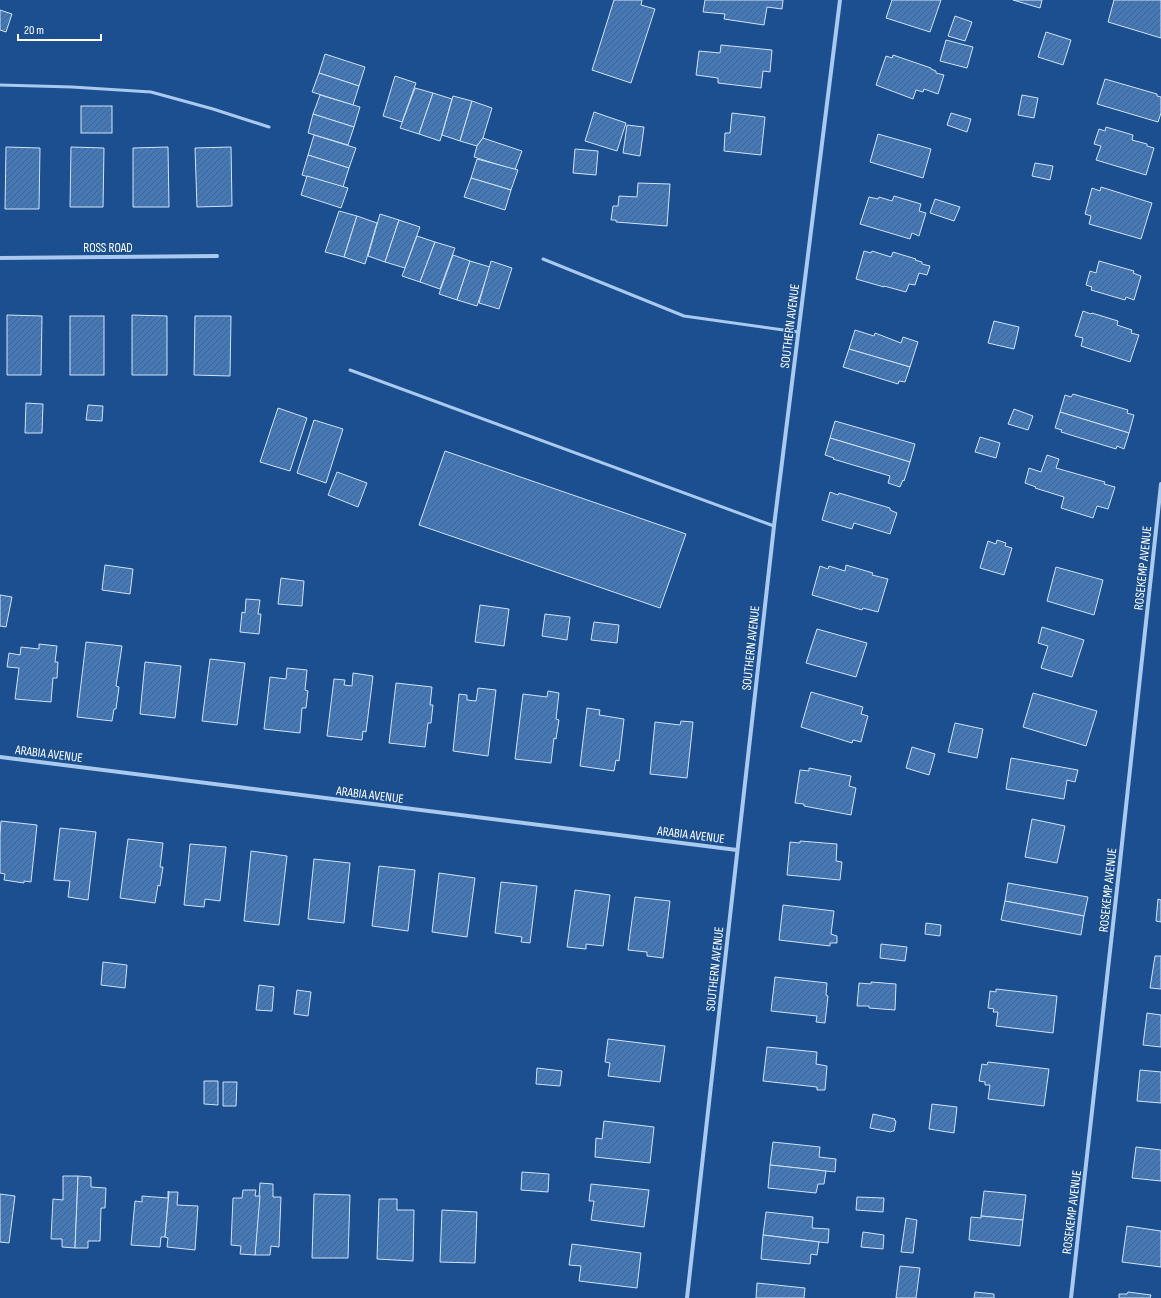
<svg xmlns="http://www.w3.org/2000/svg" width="1161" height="1298" font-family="'Sofia Sans Condensed',sans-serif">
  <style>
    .building { fill: url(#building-hatch); stroke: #cfe3fa }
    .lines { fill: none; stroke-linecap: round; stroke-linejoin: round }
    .lane { stroke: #a9c9ee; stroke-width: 3 }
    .street { stroke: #a9c9ee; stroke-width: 4 }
    .labels { text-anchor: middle; stroke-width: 3; stroke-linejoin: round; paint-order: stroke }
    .street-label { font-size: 13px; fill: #fff; stroke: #1b4f8f }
  </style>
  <defs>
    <pattern id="building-hatch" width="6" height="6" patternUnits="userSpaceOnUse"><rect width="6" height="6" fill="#4478b7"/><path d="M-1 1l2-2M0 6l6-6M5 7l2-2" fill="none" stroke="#486282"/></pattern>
  </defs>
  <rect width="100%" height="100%" fill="#1b4f8f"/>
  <g class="building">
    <polygon points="614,0 642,0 641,5 655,9 631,83 592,70"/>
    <polygon points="705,0 783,0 782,9 767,7 764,25 724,19 725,14 703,12"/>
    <polygon points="892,0 941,0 930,32 886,18"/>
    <polygon points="1013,0 1042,0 1040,8"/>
    <polygon points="1114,0 1161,0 1161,38 1108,22"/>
    <polygon points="0,10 12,14 6,32 0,30"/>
    <polygon points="955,16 972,22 965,41 948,36"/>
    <polygon points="1046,32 1071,40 1063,65 1038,57"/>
    <polygon points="946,40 973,47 967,68 940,61"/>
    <polygon points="721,45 772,50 770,72 763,71 761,88 718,83 718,78 696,75 699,51 720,53"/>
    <polygon points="325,54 365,67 359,86 319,73"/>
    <polygon points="893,55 931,68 931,69 936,71 936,73 944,75 938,94 924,89 923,92 916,90 913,99 876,85 886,56 892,58"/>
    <polygon points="319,73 359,86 353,105 312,92"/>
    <polygon points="395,76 416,83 402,122 383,116"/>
    <polygon points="1105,79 1157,94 1157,96 1161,97 1161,113 1158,122 1097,104"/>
    <polygon points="415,88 433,93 419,134 400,128"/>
    <polygon points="433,93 452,99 440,141 419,134"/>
    <polygon points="320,95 360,107 354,127 313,114"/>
    <polygon points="1022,95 1038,98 1034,118 1018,115"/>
    <polygon points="453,96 472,101 460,141 442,135"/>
    <polygon points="472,101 492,108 483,138 477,146 460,141"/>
    <rect x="81" y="106" width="31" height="27"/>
    <polygon points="594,112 626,123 617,151 585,141"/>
    <polygon points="732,113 765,117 761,155 724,151 725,133 730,133"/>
    <polygon points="951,113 971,119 967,132 947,125"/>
    <polygon points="313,114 354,127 348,145 308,133"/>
    <polygon points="627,125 644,127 640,156 623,153"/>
    <polygon points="1106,127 1133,135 1132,140 1147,144 1147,146 1154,148 1146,175 1096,160 1101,146 1094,144 1099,129 1105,131"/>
    <polygon points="878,134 931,149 923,178 870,162"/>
    <polygon points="314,135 356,148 349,168 308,155"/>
    <polygon points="483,138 522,151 515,170 474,157 477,146"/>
    <polygon points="6,147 40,148 39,209 5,209"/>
    <polygon points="71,147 104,148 103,207 70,207"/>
    <polygon points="168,147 169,207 133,207 133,148"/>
    <polygon points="231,147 232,206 197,207 195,148"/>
    <polygon points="575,149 598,151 596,175 573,173"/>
    <polygon points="308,155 349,168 343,187 302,175"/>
    <polygon points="477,159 518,170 511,190 471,178"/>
    <polygon points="1035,163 1053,166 1050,180 1032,176"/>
    <polygon points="307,176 348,188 341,208 301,195"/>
    <polygon points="471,178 511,190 505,210 464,197"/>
    <polygon points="638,183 670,184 667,226 616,222 616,220 611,220 613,206 618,206 619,196 637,197"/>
    <polygon points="1101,187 1152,203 1141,239 1089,224 1091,216 1085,214 1092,188 1100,191"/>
    <polygon points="894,196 921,204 919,211 926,213 919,236 912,233 910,239 860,224 869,197 878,199 879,197 892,201"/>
    <polygon points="935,199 960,207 954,221 930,213"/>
    <polygon points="339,211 357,216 344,257 325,252"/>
    <polygon points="380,214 399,220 385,262 368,256"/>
    <polygon points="357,216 377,223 365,264 344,257"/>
    <polygon points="399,220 420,227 405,268 385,262"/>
    <polygon points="417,236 435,242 420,282 402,276"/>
    <polygon points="435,242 455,248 440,289 420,282"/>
    <polygon points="864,251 871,253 872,251 891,257 893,252 916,259 915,260 922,262 922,264 930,266 927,275 919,273 915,285 909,284 906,292 884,286 884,287 856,279"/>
    <polygon points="453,255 470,261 457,300 439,294"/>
    <polygon points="470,261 490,267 477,306 457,300"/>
    <polygon points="491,261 512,268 499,309 479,303"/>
    <polygon points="1099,261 1134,271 1133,273 1141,276 1134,300 1126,297 1125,300 1091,290 1092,287 1086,285 1090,271 1096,273"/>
    <polygon points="1083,311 1091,314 1092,313 1118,321 1117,325 1132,330 1131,333 1139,335 1130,362 1081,346 1083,338 1075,336"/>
    <polygon points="7,315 42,316 41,375 7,375"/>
    <polygon points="132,315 167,316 167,375 132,375"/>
    <rect x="70" y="316" width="34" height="59"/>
    <polygon points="195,316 231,316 230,376 194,375"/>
    <polygon points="994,321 1019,327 1014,349 988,343"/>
    <polygon points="855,330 874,336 875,333 901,343 903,337 918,342 910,367 849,349"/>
    <polygon points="849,349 910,367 905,382 899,381 898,384 843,367"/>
    <polygon points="1073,394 1128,410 1127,413 1134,415 1129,433 1060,412 1065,395 1071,397"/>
    <polygon points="26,403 43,404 42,433 25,433"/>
    <polygon points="88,405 103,406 102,421 86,420"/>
    <polygon points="278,408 307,418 290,471 260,462"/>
    <polygon points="1014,409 1033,416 1028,430 1008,424"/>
    <polygon points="1060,412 1129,433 1124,449 1117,446 1116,449 1061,432 1062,430 1055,428"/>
    <polygon points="314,420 343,429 326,483 297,473"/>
    <polygon points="835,421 915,444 910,462 830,438"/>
    <polygon points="980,437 1000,443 996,458 975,452"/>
    <polygon points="830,438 910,462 904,481 903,480 900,487 888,483 890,476 833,459 834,458 825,455"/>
    <polygon points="445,451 686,534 660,608 419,525"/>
    <polygon points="1047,455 1059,459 1056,468 1105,482 1104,484 1115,487 1108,509 1097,506 1093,518 1061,508 1064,497 1035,488 1036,487 1025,483 1029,468 1041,472"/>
    <polygon points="337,472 367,483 358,507 328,495"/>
    <polygon points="830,492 838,495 839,493 890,508 890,510 897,513 890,534 854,523 852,529 822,520"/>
    <polygon points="997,540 1006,543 1005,546 1012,548 1004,575 980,568 988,541 996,544"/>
    <polygon points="105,565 133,569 130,594 102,590"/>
    <polygon points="846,565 873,573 872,575 888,579 878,612 863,608 862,610 812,595 820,566 828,569 829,566 845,571"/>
    <polygon points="1056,567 1103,580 1094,615 1047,601"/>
    <polygon points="281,578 304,581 302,606 278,604"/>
    <polygon points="0,595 12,597 6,627 0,626"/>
    <polygon points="246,599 260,600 258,614 261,614 259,634 240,632 242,612 245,613"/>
    <polygon points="480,605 509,609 504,646 475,642"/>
    <polygon points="545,614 570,617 567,640 542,636"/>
    <polygon points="594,622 619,625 617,643 591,640"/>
    <polygon points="1042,627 1084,640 1072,677 1041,668 1048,646 1038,643"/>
    <polygon points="817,629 867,643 856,677 806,663"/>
    <polygon points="86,642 122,646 116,686 119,687 116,709 114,709 112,721 77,717"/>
    <polygon points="39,644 57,646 55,662 58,662 57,678 53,678 51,702 15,699 19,668 7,667 9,653 20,655 21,647 39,649"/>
    <polygon points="210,659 245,663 237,725 202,721"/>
    <polygon points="145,662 181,666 175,718 140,714"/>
    <polygon points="287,668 307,670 305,690 308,691 306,708 302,708 300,733 264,729 270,677 286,679"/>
    <polygon points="353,673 373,676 366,732 363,731 362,740 327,736 334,679 345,680 344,685 352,686"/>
    <polygon points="396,683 432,687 430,705 433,705 431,723 428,723 425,747 389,743"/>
    <polygon points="478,688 496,690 488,756 453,751 459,694 467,695 467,700 476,701"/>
    <polygon points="548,691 559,693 556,719 559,720 556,739 554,738 551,763 515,759 523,694 547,697"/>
    <polygon points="811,692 863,707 861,714 868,716 861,742 853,740 852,743 801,727"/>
    <polygon points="1033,693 1097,711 1086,746 1023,727"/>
    <polygon points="587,708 600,710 599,715 624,719 619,761 616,760 614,771 580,766"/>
    <polygon points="681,721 693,722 687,778 650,774 655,722 680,725"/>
    <polygon points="955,723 983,729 977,758 948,752"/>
    <polygon points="912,747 935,754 929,775 906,768"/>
    <polygon points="1011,758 1078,770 1075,782 1067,780 1064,799 1006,789"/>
    <polygon points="809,768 851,776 849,786 856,788 851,815 804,806 804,804 795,803 800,770 809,771"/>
    <polygon points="1032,819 1065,826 1057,863 1025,857"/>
    <polygon points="1,821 37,825 31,882 24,881 24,883 4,880 5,874 0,873 0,835"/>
    <polygon points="60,828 96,832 88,900 68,897 70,881 54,880"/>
    <polygon points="128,839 163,843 160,867 163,867 160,886 158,885 155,903 120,898"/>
    <polygon points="800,841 837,844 836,861 842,862 840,880 787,875 790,842 800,843"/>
    <polygon points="190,844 226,847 220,901 205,899 204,907 184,905"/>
    <polygon points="251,851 287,856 279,925 244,921"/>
    <polygon points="314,859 350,863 344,923 308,919"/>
    <polygon points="379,866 415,870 408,931 372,926"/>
    <polygon points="439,873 475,878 467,937 432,932"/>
    <polygon points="501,882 537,886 530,943 521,942 522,937 495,933"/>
    <polygon points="1008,883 1088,897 1084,916 1005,901"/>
    <polygon points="575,890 610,895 603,946 586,944 586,949 567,947"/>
    <polygon points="635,897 670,901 663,958 647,956 647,952 628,950"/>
    <polygon points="1158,899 1161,900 1161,922 1156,921"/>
    <polygon points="1005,901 1084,916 1081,935 1001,920"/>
    <polygon points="783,905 834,911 831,934 837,936 837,943 830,943 830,946 779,940"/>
    <polygon points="926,923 941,925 940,936 925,934"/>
    <polygon points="881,944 907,947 905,961 880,958"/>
    <polygon points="1155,956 1161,956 1161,989 1150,988"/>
    <polygon points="103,962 127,965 125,988 101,985"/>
    <polygon points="775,977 827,983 826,995 828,996 825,1023 816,1022 817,1016 771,1011"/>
    <polygon points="871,982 896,984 895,1010 869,1008 869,1006 857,1006 859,983 871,984"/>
    <polygon points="259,985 274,987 272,1011 256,1010"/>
    <polygon points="996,989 1057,996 1053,1033 996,1026 998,1012 993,1012 994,1009 988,1008 990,991 996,992"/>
    <polygon points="297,990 311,992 308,1016 294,1014"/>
    <polygon points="1147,1013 1161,1015 1161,1047 1143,1045"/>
    <polygon points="608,1039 665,1046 660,1082 608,1076 610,1063 605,1062"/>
    <polygon points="767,1047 817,1052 816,1064 827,1066 825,1090 817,1090 817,1087 763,1081"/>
    <polygon points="988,1062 1049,1069 1044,1106 988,1099 990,1085 985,1085 985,1082 979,1081 982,1064 987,1065"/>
    <polygon points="537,1068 562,1071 560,1086 536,1084"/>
    <polygon points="1140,1070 1161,1072 1161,1103 1137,1101"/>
    <polygon points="204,1081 218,1081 218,1105 204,1104"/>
    <polygon points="223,1082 237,1082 236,1106 223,1106"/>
    <polygon points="932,1104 957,1107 954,1133 929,1129"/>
    <polygon points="873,1114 895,1119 894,1120 896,1121 894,1131 892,1131 891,1132 870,1128"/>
    <polygon points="604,1121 654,1127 650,1163 595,1157 596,1138 602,1139"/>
    <polygon points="773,1142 820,1147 819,1157 836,1159 835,1172 770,1165"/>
    <polygon points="1136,1147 1161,1150 1161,1181 1132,1178"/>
    <polygon points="770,1165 826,1171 824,1184 818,1184 816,1193 768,1188"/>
    <polygon points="522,1172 549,1174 548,1192 521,1190"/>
    <polygon points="63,1176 78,1176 75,1248 62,1247 62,1239 51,1239 53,1199 63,1200"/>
    <polygon points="78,1176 91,1177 91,1187 106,1188 105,1208 101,1208 100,1241 88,1241 88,1248 75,1248"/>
    <polygon points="260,1183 273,1184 273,1197 281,1197 279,1247 271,1246 270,1255 255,1255"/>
    <polygon points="591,1184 649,1190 644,1227 591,1220 594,1201 589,1201"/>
    <polygon points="243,1190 256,1190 255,1196 260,1196 255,1255 240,1254 241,1246 231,1245 233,1198 242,1198"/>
    <polygon points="168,1191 169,1192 165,1237 161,1237 160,1247 131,1245 135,1201 142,1202 142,1196 168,1198"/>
    <polygon points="984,1191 1026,1195 1023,1220 981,1216"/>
    <polygon points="169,1192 178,1192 177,1205 198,1206 195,1250 167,1247 168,1238 165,1237"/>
    <polygon points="0,1194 15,1196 9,1243 0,1242"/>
    <polygon points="314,1194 350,1195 348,1258 312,1258"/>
    <polygon points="857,1197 884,1198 883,1212 856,1210"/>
    <polygon points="379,1199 397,1199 397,1210 414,1210 413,1261 377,1259"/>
    <polygon points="442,1210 477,1212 475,1263 440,1262"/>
    <polygon points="766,1212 813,1217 812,1228 829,1229 828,1243 763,1235"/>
    <polygon points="981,1216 1023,1220 1020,1246 969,1240 971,1217 981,1218"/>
    <polygon points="906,1218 917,1220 913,1253 901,1252"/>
    <polygon points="1127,1226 1161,1231 1161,1267 1122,1262"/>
    <polygon points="863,1232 884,1235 883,1249 861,1247"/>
    <polygon points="763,1235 819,1242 817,1255 811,1254 810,1264 761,1259"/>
    <polygon points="572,1244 641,1253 637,1288 579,1281 581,1266 569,1265"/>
    <polygon points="900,1266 920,1268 916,1298 896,1298"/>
    <polygon points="757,1283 805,1288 804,1298 756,1298"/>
    <polygon points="975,1292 994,1294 994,1298 974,1298"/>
    <polygon points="1128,1292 1151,1295 1150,1298 1119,1298 1119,1294 1127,1294"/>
  </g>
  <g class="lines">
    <g class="lane">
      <polyline points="0,85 72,87 151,92 213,109 269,127"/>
      <polyline points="543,259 684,316 798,332"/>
      <polyline points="350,370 774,526"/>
    </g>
    <g class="street">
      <polyline points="0,258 217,256"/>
      <polyline points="0,757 737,850"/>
      <polyline points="687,1298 774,526 840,0"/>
      <polyline points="1071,1298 1119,871 1161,484"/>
    </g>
  </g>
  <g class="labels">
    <g class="street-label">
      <text x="108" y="252">ROSS ROAD</text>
      <text transform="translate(789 326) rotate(-83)" y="5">SOUTHERN AVENUE</text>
      <text transform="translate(1142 568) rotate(-84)" y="5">ROSEKEMP AVENUE</text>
      <text transform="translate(750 648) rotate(-84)" y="5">SOUTHERN AVENUE</text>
      <text transform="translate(49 753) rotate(7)" y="5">ARABIA AVENUE</text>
      <text transform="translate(370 794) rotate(7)" y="5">ARABIA AVENUE</text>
      <text transform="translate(691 834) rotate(7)" y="5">ARABIA AVENUE</text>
      <text transform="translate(1107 890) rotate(-84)" y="5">ROSEKEMP AVENUE</text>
      <text transform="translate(714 969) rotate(-84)" y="5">SOUTHERN AVENUE</text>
      <text transform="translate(1071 1212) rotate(-83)" y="5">ROSEKEMP AVENUE</text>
    </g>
  </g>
  <path d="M18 34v6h83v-6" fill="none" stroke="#ffffff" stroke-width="2"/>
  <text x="24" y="34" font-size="12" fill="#ffffff" stroke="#1b4f8f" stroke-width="3" paint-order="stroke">20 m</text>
</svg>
